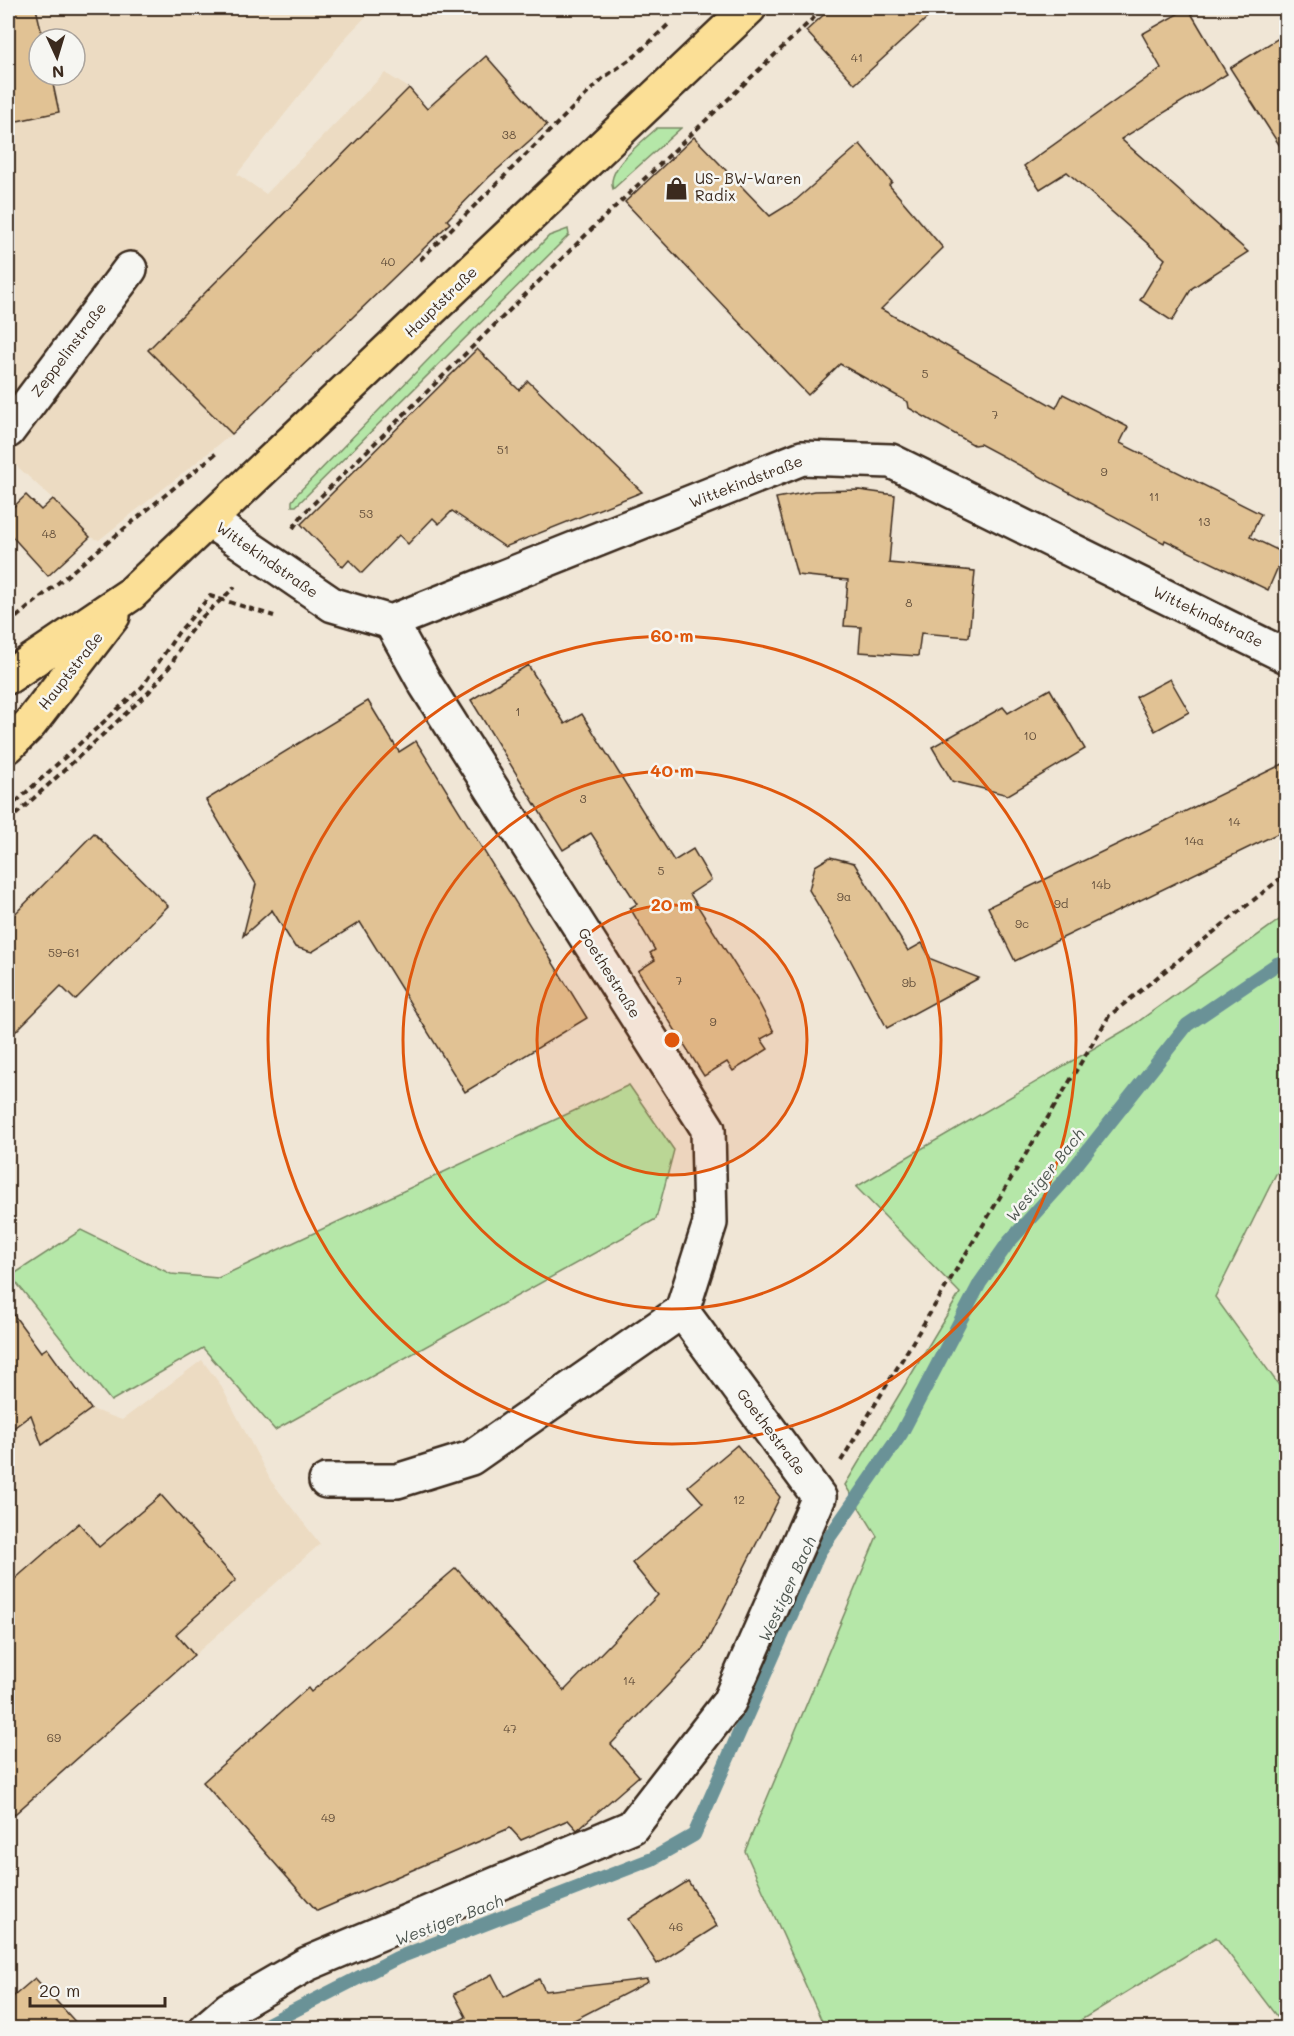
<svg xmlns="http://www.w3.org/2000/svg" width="1294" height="2036" font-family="Mali,sans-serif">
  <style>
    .built { fill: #ecdbc2; fill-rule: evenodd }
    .green { fill: #b5e7a8; stroke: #788863; stroke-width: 1.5 }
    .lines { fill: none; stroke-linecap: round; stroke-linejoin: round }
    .stream { stroke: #6a9297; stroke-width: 14 }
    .building { fill: #e1c294; stroke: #3b2a1e; stroke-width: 1.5 }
    .minor-casing { stroke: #3b2a1e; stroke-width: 38 }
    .major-casing { stroke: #3b2a1e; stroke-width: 38 }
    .path { stroke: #3b2a1e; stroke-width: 4; stroke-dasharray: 6 4.5; stroke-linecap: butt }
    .minor { stroke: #f6f6f2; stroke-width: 33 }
    .major { stroke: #fbdf96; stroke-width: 33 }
    .ring { fill: none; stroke: #df570d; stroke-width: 3 }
    .labels { text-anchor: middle; stroke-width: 5; stroke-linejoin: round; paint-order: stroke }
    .number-label { font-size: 12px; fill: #64503c }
    .poi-label { font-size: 15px; fill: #3b2a1e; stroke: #f6f6f2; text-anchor: start }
    .street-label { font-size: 15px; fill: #3b2a1e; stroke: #f6f6f2 }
    .water-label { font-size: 16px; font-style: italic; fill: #4e5650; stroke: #f6f6f2 }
    .centre { fill: #df570d; stroke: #f6f6f2; stroke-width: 3 }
    .ring-label { font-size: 18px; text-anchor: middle; font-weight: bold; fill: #df570d; stroke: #f6f6f2; stroke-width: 5; stroke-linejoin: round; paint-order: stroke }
  </style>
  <rect width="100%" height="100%" fill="#f0e6d6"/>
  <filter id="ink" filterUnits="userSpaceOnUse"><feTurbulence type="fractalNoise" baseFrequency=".0167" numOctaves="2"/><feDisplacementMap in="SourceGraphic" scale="12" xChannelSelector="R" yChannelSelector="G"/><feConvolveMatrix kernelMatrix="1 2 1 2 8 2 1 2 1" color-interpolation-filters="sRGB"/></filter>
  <g filter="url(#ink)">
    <g class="built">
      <path d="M8,8H374L348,35L237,174L266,194L385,73L409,88L489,177L338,333L232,434L99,540L90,537L53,499L8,458ZM39,39H75V75H39Z"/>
      <polygon points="8,1307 41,1352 47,1348 91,1409 122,1420 202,1360 220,1384 271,1481 320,1544 8,1820"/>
    </g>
    <g class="green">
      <path d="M657,128H681L613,189C605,169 643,141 657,128Z"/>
      <polygon points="568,229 569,235 296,506 292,506 292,501 298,493 549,236"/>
      <polygon points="1286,915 1286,1166 1276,1174 1215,1297 1286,1395 1286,2009 1277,2017 1216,1937 1068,2028 825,2028 745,1851 877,1536 845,1485 960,1293 856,1187 1132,1026"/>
      <polygon points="629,1085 674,1150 656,1219 275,1430 203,1348 111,1401 11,1276 81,1230 171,1274 218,1278"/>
    </g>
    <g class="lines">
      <polyline class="stream" points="260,2028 397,1958 652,1859 694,1835 819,1552 901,1434 980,1283 1008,1243 1062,1183 1187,1025 1277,964 1286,961"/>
    </g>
    <g class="building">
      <polygon points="8,8 36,8 43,39 39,39 39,75 51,75 59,112 8,123"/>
      <polygon points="831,8 938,8 855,84 806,31"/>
      <polygon points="1188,8 1227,74 1121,139 1248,252 1192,288 1172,321 1140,300 1165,259 1067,172 1040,189 1024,166 1161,68 1142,34"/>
      <polygon points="1287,33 1287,157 1230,68"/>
      <polygon points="486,56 547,125 489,177 447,220 450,223 232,434 148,350 409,88 427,109"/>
      <polygon points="694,137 770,216 796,200 860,144 892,182 889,185 943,248 881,309 1056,408 1063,394 1128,427 1120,443 1261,514 1250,537 1284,553 1268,590 1165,540 1164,543 980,444 974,445 909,408 908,402 840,364 808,395 625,202"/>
      <polygon points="477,349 519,390 528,381 642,492 505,547 452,511 439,524 433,518 408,544 399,535 362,573 349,560 343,567 301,524"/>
      <polygon points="859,490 895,495 889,563 975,571 969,637 921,633 918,656 859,652 861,627 844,626 848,580 797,575 776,498 814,491"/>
      <polygon points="26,495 41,510 53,499 90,537 48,576 8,532 8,512"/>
      <polygon points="528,665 565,724 582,714 674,861 693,849 711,880 690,894 759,1003 774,1032 761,1039 768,1049 733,1071 727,1062 704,1076 638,971 655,960 650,953 655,950 630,908 637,904 591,833 563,850 471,700"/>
      <polygon points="1170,679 1189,712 1155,731 1136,697"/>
      <polygon points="1050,689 1085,749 1008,795 952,781 932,747 1003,707 1008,713"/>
      <polygon points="368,701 399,752 416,741 587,1018 465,1092 360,922 312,952 295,947 272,910 243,936 256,884 206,800"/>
      <polygon points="1287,762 1287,829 1015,961 988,907"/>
      <polygon points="94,833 168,906 75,1000 61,986 8,1039 8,921"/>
      <polygon points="830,857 854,863 908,951 922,943 931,959 979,978 887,1028 844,948 809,890 815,866"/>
      <polygon points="8,1307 41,1352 47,1348 91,1409 42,1445 31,1415 8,1432"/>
      <polygon points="737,1445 780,1497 703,1649 611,1744 639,1776 577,1830 568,1820 521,1840 510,1828 317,1911 203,1782 308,1688 311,1692 456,1568 564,1691 658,1595 632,1563 703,1503 688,1486"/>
      <polygon points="161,1495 236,1580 176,1634 194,1655 8,1820 8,1585 79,1523 99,1547"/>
      <polygon points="688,1881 717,1926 657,1964 628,1919"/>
      <polygon points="492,1974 504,1997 539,1979 545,1991 647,1979 648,1982 559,2028 445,2028 466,2017 454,1994"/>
      <polygon points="35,1978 81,2028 8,2028 8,2001"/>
    </g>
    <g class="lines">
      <defs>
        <g id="minor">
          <polyline points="8,431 130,269"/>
          <polyline points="210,521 333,605 391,622 802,458 891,461 1286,656"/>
          <polyline points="326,1481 397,1481 471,1458 682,1311"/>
          <polyline points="207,2028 229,2009 307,1964 632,1827 729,1702 819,1497 682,1311 710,1223 708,1129 426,685 391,622"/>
        </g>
        <g id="major">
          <polyline points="8,677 131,594 749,8"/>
          <polyline points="8,746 30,724 113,616"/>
        </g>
      </defs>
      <use href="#minor" class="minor-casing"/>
      <use href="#major" class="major-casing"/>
      <g class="path">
        <polyline points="420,260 603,78 635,56 671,22"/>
        <polyline points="293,528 303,514 598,223 824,8"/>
        <polyline points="8,624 219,451"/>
        <polyline points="8,809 142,687 178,633 210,596 274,616"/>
        <polyline points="8,822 149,692 171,665 186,637 199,620 235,587"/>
        <polyline points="841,1461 1109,1016 1286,874"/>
      </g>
      <use href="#minor" class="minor"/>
      <use href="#major" class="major"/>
    </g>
  </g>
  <circle cx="672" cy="1040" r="135" fill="#df570d" fill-opacity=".12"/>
  <g class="ring">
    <circle cx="672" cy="1040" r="135"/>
    <circle cx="672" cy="1040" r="269"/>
    <circle cx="672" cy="1040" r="404"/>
  </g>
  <defs>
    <symbol id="shop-bare" viewBox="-9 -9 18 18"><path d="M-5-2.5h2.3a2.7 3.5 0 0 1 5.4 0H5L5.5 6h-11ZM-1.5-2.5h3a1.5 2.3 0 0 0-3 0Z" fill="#3b2a1e" stroke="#f6f6f2" stroke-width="2.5" paint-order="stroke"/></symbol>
  </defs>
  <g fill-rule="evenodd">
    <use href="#shop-bare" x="660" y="172" width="33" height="33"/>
  </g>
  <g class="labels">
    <g class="number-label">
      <text x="857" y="62">41</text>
      <text x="509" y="139">38</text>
      <text x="388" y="266">40</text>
      <text x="925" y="378">5</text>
      <text x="995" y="419">7</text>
      <text x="503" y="454">51</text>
      <text x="1104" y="476">9</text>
      <text x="1154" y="501">11</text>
      <text x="366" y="518">53</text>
      <text x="1204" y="526">13</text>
      <text x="49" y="538">48</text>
      <text x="909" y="607">8</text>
      <text x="518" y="716">1</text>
      <text x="1030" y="740">10</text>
      <text x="583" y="803">3</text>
      <text x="1234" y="826">14</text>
      <text x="1194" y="845">14a</text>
      <text x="661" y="875">5</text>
      <text x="1101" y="889">14b</text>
      <text x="844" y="901">9a</text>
      <text x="1061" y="908">9d</text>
      <text x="1022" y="928">9c</text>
      <text x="64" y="957">59-61</text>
      <text x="679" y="985">7</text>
      <text x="909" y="987">9b</text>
      <text x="713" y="1026">9</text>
      <text x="739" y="1504">12</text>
      <text x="629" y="1685">14</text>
      <text x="510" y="1733">47</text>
      <text x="54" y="1742">69</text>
      <text x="328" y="1822">49</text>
      <text x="676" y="1931">46</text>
    </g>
    <g class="poi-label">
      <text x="695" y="184">US- BW-Waren<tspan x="695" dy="17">Radix</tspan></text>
    </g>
    <g class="street-label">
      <text transform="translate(441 302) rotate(-44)" y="5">Hauptstraße</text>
      <text transform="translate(69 350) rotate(-53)" y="5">Zeppelinstraße</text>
      <text transform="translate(746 482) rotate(-21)" y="5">Wittekindstraße</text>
      <text transform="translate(267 560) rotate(35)" y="5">Wittekindstraße</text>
      <text transform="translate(1208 617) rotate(26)" y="5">Wittekindstraße</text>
      <text transform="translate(71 671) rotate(-52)" y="5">Hauptstraße</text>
      <text transform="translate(609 973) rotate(58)" y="5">Goethestraße</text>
      <text transform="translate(771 1432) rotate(53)" y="5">Goethestraße</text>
    </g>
    <g class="water-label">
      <text transform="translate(1045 1175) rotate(-51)" y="6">Westiger Bach</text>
      <text transform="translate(787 1589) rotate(-65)" y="6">Westiger Bach</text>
      <text transform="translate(449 1920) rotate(-21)" y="6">Westiger Bach</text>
    </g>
  </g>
  <circle cx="672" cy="1040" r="9" class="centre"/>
  <g class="ring-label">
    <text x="672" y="642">60 m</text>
    <text x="672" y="777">40 m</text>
    <text x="672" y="911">20 m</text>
  </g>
  <rect width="1294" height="2036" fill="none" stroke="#f6f6f2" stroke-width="30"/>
  <rect x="15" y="15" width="1264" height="2006" fill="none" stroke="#3b2a1e" stroke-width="2" filter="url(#ink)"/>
  <g transform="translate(57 57) rotate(176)"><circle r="28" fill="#f6f6f2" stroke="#aba49d" stroke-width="1.5"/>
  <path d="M0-4.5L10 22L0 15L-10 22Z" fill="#3b2a1e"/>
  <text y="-9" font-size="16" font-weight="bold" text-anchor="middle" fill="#3b2a1e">N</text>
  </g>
  <path d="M30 1997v9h135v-9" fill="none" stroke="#3b2a1e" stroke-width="3"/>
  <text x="39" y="1997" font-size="18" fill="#3b2a1e" stroke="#f6f6f2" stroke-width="4.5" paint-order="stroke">20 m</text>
</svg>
